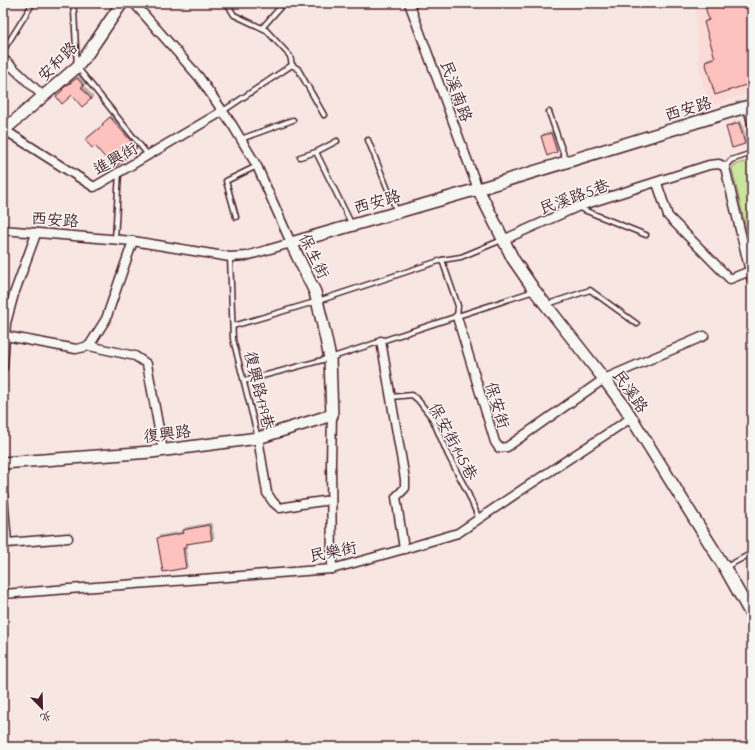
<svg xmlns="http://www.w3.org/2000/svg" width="755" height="750" font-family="'Indie Flower','LXGW WenKai TC',sans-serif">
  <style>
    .built { fill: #fadbd7 }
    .green { fill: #cae69d; stroke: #8a8264 }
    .building { fill: #fec2be; stroke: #4a1f2b; filter: url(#shadow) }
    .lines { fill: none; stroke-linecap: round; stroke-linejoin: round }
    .lane-casing { stroke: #4a1f2b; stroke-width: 7 }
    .street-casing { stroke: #4a1f2b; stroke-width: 11 }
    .secondary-casing { stroke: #4a1f2b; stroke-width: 14 }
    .lane { stroke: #f6f6f2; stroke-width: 4 }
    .street { stroke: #f6f6f2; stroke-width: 8 }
    .secondary { stroke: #f6f6f2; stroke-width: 11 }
    .labels { text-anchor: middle; stroke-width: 3; stroke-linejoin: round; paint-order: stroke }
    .street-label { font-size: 16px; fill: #4a1f2b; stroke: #f6f6f2 }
  </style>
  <defs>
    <filter id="shadow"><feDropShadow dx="2" dy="-2" stdDeviation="0" flood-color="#0004"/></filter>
  </defs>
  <rect width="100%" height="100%" fill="#f8e6e2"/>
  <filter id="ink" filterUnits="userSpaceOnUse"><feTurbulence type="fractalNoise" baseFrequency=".025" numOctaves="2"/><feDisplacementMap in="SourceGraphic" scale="8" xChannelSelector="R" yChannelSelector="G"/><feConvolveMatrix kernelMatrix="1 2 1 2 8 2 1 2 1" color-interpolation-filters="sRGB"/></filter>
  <g filter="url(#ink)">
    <polygon class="built" points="695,3 752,3 752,92 710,106 699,70"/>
    <polygon class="green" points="752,160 752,254 732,169 734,165"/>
    <g class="building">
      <polygon points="704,3 752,3 752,83 715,95 705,61 715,58 704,22 709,20"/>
      <polygon points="77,78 84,86 81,87 91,99 82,107 72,95 62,104 56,96 63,90 62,89"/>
      <polygon points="110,117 137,148 114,168 95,146 92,148 85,140 103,125 102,124"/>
      <polygon points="739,123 745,144 732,148 726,127"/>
      <polygon points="551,133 557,152 547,156 541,136"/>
      <polygon points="209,525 212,540 186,544 186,548 183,548 186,568 163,572 157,538 184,533 183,530"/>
    </g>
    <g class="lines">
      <defs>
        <g id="lane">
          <polyline points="72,3 74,11 77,67 148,155"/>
          <polyline points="262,28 284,3"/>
          <polyline points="3,51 33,3"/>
          <polyline points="292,65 298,69 324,115"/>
          <polyline points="746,108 752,131"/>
          <polyline points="223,111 292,65 290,56 266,30 234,15 227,3"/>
          <polyline points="549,112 566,161"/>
          <polyline points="241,139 293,120"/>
          <polyline points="368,140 397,212"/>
          <polyline points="337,141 316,152 352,225"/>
          <polyline points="300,157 316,152"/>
          <polyline points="725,167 731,160 752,153"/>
          <polyline points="579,208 646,235"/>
          <polyline points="236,217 226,181 257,166"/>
          <polyline points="115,239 119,172"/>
          <polyline points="230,257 233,339 258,438"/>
          <polyline points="442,260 461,257 502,240"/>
          <polyline points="548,304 590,290 637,324"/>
          <polyline points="233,326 318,301 442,260 458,306 457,317"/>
          <polyline points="244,381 330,358 534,291"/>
          <polyline points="391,397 412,395 418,400 432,418 448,455 467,491 479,519"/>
          <polyline points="726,567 752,553"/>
        </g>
        <g id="street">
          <polyline points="409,3 478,189"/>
          <polyline points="3,60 7,62 43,96"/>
          <polyline points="3,129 94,187 223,111"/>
          <polyline points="657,183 668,216 730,279 750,271"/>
          <polyline points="3,230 133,241 230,257 246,256 291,243 257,166 233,126 199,77 134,3"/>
          <polyline points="503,240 577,207 709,165 719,164 725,167 752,280"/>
          <polyline points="457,317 495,442 499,448 507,447 604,379 704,336"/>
          <polyline points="6,336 76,349 89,346 135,356 147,364 163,451"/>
          <polyline points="381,341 405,479 405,488 396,497 404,549"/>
          <polyline points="89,346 106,319 133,241"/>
          <polyline points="3,367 6,323 14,294 36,234"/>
          <polyline points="332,415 331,463 332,569"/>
          <polyline points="258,438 267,493 273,502 280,508 297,505"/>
          <polyline points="3,495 7,543 68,538"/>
          <polyline points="302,504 331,500"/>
          <polyline points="3,594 332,569 404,549 458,533 523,489 631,418"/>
        </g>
        <g id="secondary">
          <polyline points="3,131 77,67 86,56 122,3"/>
          <polyline points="478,189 513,259 535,291 604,379 624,406 725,568 752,616"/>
          <polyline points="3,463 151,452 258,438 332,415 330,358 322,321 315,292 291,243 478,189 752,105"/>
        </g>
      </defs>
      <use href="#lane" class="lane-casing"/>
      <use href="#street" class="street-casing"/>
      <use href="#secondary" class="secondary-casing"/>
      <use href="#lane" class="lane"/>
      <use href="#street" class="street"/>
      <use href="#secondary" class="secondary"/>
    </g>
  </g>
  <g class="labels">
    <g class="street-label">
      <text transform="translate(57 61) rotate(-45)" y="6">安和路</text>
      <text transform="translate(457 91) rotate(70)" y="6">民溪南路</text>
      <text transform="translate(688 108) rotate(-17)" y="6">西安路</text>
      <text transform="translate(115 158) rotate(-30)" y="6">進興街</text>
      <text transform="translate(574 196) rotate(-20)" y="6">民溪路5巷</text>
      <text transform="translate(377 201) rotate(-16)" y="6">西安路</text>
      <text transform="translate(55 219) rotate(4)" y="6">西安路</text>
      <text transform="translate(315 256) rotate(64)" y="6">保生街</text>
      <text transform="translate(260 390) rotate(76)" y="6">復興路179巷</text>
      <text transform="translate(631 391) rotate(55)" y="6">民溪路</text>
      <text transform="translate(498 405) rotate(73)" y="6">保安街</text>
      <text transform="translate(167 433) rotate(-7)" y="6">復興路</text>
      <text transform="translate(454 441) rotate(62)" y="6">保安街145巷</text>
      <text transform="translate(333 551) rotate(-11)" y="6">民樂街</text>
    </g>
  </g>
  <rect width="755" height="750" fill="none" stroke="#f6f6f2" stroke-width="16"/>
  <rect x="8" y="8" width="739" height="734" fill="none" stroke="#4a1f2b" stroke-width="1.5" filter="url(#ink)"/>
  <g transform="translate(42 708) rotate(157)" stroke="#f6f6f2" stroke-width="3" paint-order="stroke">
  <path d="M0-3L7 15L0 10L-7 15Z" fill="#4a1f2b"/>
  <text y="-6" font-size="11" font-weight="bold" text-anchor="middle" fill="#4a1f2b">北</text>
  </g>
</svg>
